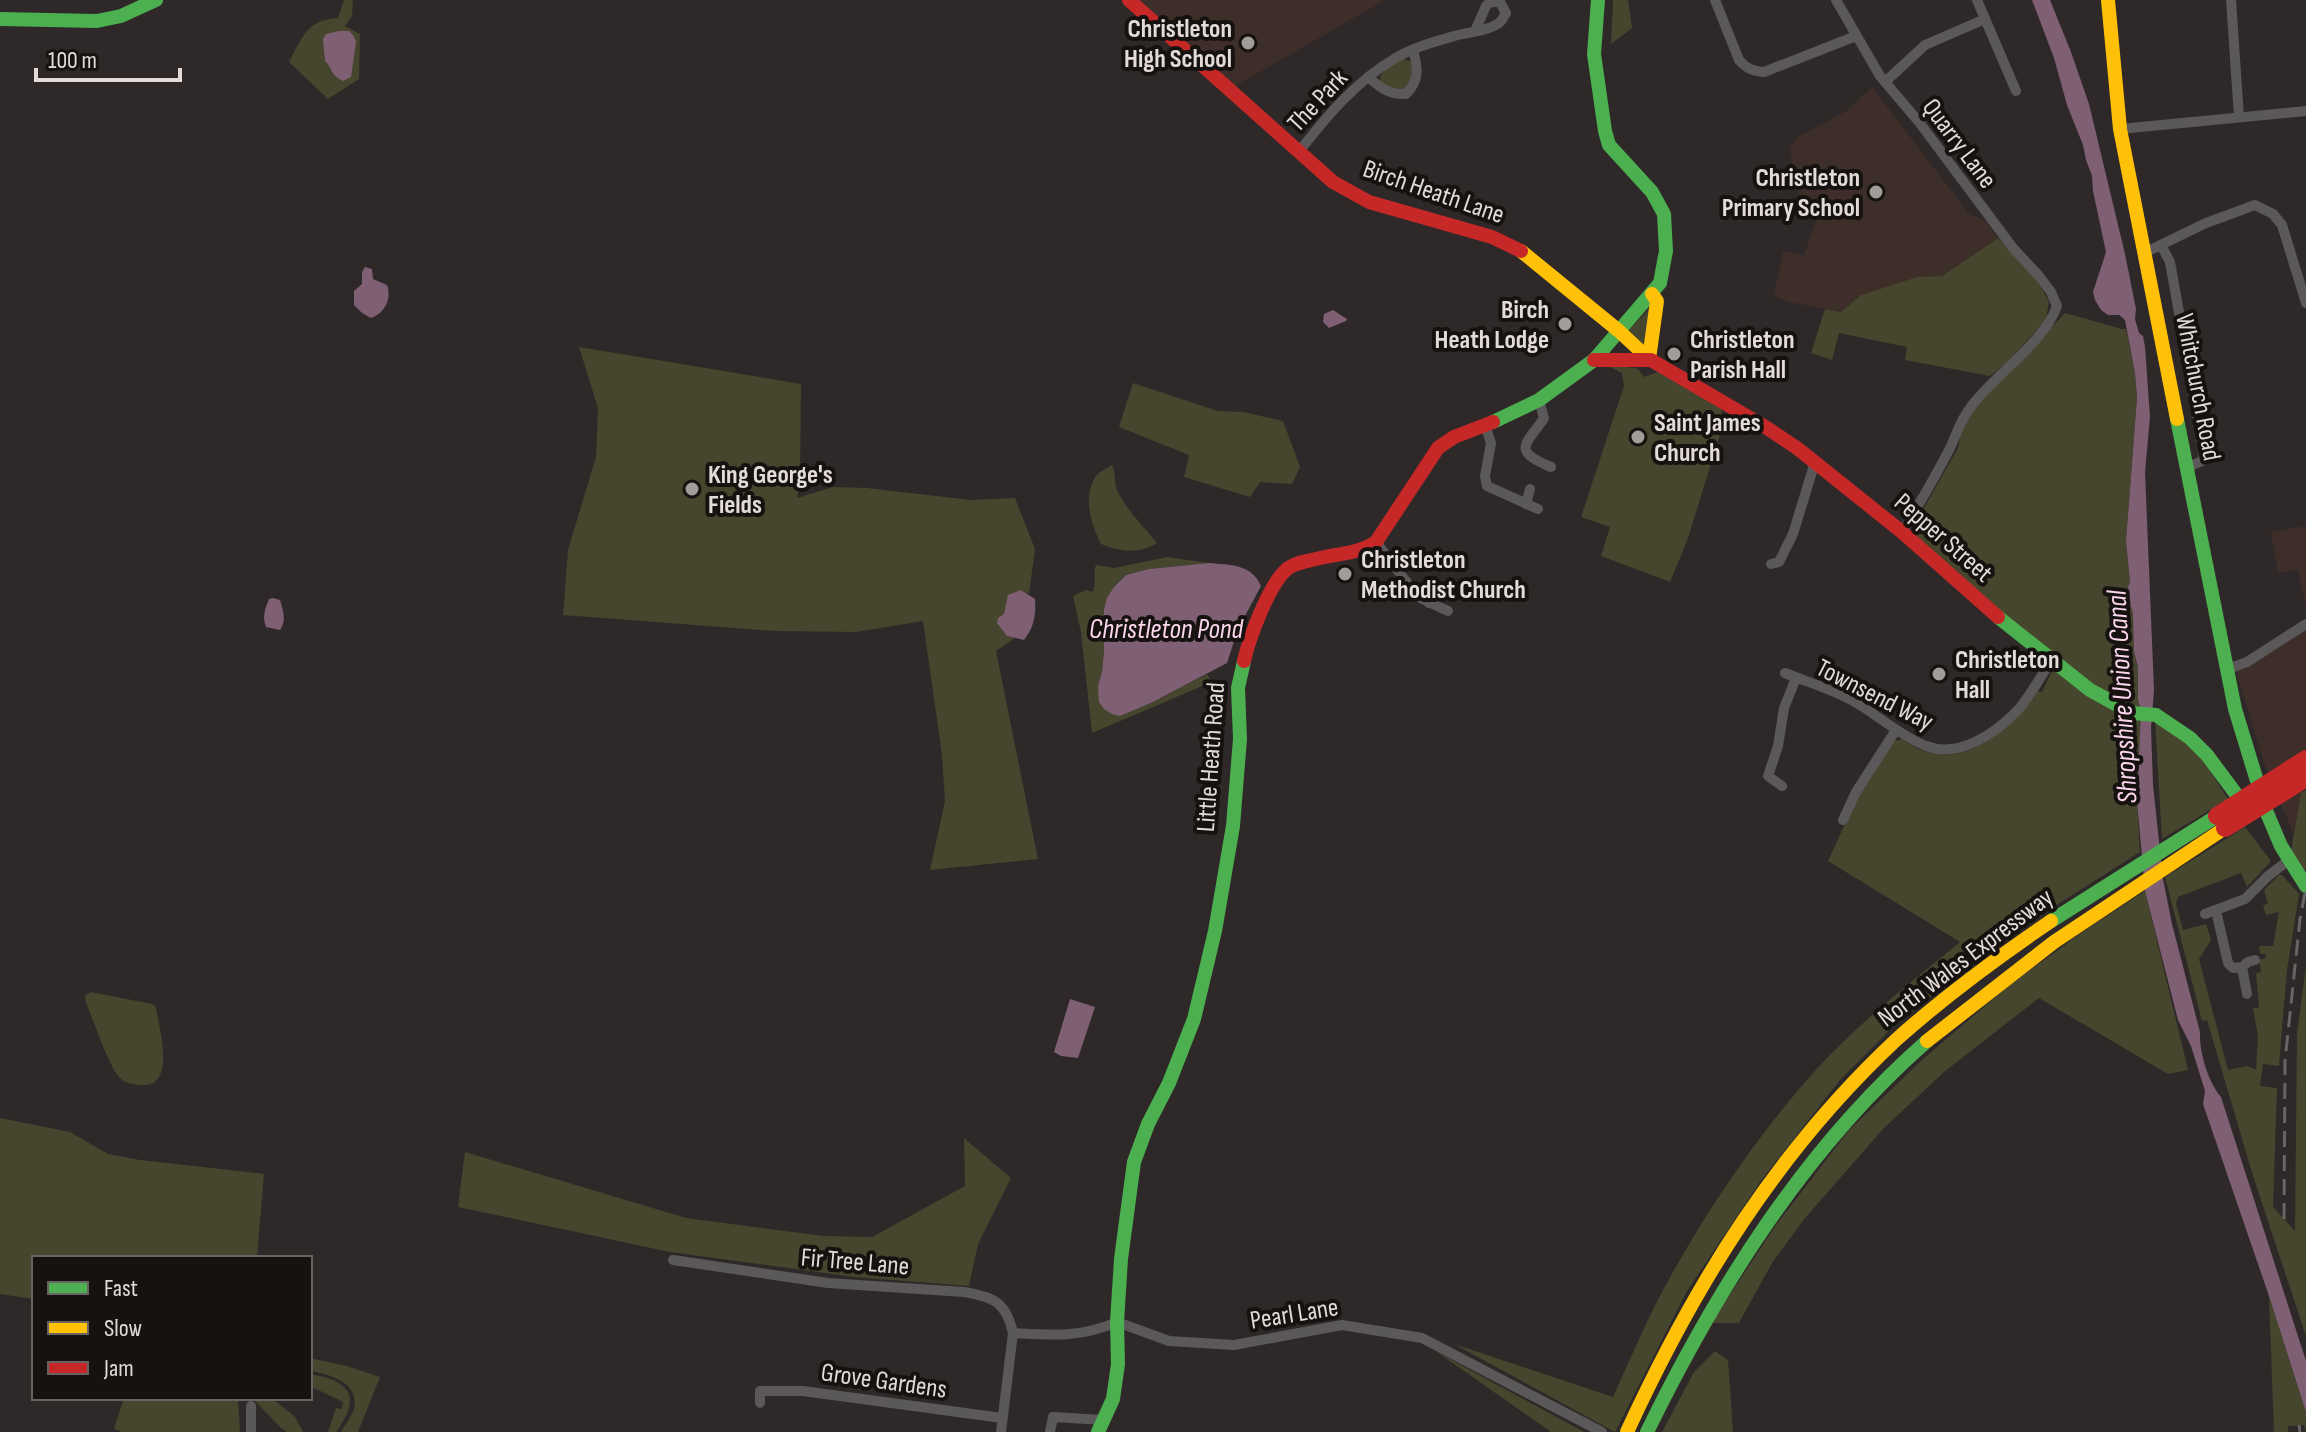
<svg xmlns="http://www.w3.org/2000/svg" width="2306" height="1432" font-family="'Sofia Sans Condensed',sans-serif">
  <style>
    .built { fill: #3e2e29 }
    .green { fill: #46452d }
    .water { fill: #7f5f73 }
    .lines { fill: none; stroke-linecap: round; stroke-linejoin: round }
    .street { stroke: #5a5858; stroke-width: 10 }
    .fast { stroke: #4caf50; stroke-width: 14 }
    .slow { stroke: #ffc107; stroke-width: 14 }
    .jam { stroke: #c62828; stroke-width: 14 }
    .rail { stroke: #666464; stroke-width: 3; stroke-dasharray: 16 8; stroke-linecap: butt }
    .jam-bridge { stroke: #c62828; stroke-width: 18 }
    .poi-dot { fill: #a39d9a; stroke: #161210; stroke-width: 3 }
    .labels { text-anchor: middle; stroke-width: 8; stroke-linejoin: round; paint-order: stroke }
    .poi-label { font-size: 26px; font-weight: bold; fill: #e2dbd8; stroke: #161210; text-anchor: start }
    .street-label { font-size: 26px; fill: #e2dbd8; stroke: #161210 }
    .water-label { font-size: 28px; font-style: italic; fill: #fbd6ed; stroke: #161210 }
  </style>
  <rect width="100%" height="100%" fill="#2e2928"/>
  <g class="built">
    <polygon points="1136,0 1385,0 1235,86"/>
    <polygon points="1872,87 1969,214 1986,221 1998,238 1941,276 1917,277 1861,295 1841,312 1790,302 1774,296 1783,251 1804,255 1819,213 1804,213 1793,171 1790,147 1799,136 1847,111"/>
    <polygon points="2306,526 2306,773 2294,835 2264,763 2236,670 2305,627 2306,608 2298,569 2278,573 2271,532"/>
  </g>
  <g class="green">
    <path d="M344,0H353L352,16L345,26L360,34L359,79L328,99L289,62C303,36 307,20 338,18Z"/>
    <polygon points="1613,0 1628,0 1632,28 1611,44"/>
    <path d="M1403,59C1421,62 1411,79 1406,90L1397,92L1382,84L1380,77L1385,69Z"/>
    <polygon points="1998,238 2034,276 2049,301 2046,320 2005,364 1990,376 1905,360 1907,347 1839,333 1832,360 1811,353 1825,309 1841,312 1861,295 1917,277 1942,276"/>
    <polygon points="1650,308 1644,345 1629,330"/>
    <polygon points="2065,313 2122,329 2126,329 2135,372 2137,398 2126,541 2130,582 2127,590 2133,614 2134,652 2138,667 2138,700 2141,711 2086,681 1931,553 1912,534 1912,529 1958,448 1962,429 1975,408"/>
    <polygon points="579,347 801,384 800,480 797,498 833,487 867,488 971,500 1015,498 1035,549 1029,594 1021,590 1007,636 1015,638 996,651 1038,859 930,870 945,801 942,755 923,621 856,632 775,631 563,615 568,550 596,457 598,408"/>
    <polygon points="1622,366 1638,369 1644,377 1658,372 1722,408 1721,421 1724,422 1687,541 1670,582 1601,556 1610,527 1581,517 1624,386 1622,373 1610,367"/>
    <polygon points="1133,383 1218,411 1243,412 1283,421 1300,467 1292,484 1260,482 1250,497 1184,477 1189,455 1119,427"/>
    <path d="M1112,465C1116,474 1114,482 1117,490C1124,507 1145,528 1157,543C1140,554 1120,552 1101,544C1091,523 1082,498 1096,476C1099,472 1107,468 1112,465Z"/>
    <path d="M1167,557L1209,563L1149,569L1126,575L1114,587L1104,609V651L1102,672L1098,686L1139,707L1153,702L1207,674L1212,682L1092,733L1081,632L1073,596L1086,590L1093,592C1097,582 1092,575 1096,565L1114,568Z"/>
    <path d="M2053,669L2135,721L2141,718L2137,801L2140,852L2033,920L1948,982L1891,1029L1840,1080L1760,1182L1687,1291L1615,1432L1454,1344L1613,1397C1629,1362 1644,1326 1662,1292C1704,1214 1756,1137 1814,1072C1858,1023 1910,983 1960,942L1828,861L1859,793L1895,741L1902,739C1908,743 1916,748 1923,751C1968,768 2015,725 2038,691L2042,692Z"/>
    <polygon points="2155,720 2197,750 2228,799 2162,839"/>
    <polygon points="2306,790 2306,867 2305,872 2291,851 2301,793"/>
    <polygon points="2245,827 2271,861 2247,887 2241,873 2178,897 2176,904 2183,930 2206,924 2211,940 2199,959 2228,1070 2247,1066 2256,1070 2258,1036 2253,1008 2259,1008 2256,973 2261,972 2259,960 2266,958 2265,954 2260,954 2259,946 2273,946 2279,912 2266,915 2263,905 2268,904 2264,890 2279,875 2282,875 2299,894 2287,970 2279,1066 2263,1064 2260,1086 2277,1088 2273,1207 2295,1231 2297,1034 2306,966 2306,1336 2253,1176 2207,1020 2202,1021 2165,877"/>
    <polygon points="2145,891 2188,1070 2168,1074 2039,998 1944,1072 1883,1129 1805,1218 1772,1263 1739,1323 1711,1323 1776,1225 1849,1130 1923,1059 2007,987 2084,931"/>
    <path d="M91,992L152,1004L156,1007C159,1028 177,1088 141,1085C133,1084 125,1084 119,1077C109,1066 93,1019 86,1003L85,996Z"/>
    <polygon points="0,1118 70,1132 108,1154 140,1160 264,1174 257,1258 34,1258 34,1299 0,1294"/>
    <polygon points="964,1138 1011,1178 978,1244 969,1286 855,1277 670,1252 458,1207 465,1152 686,1218 824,1236 872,1237 965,1186"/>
    <polygon points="2269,1296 2306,1412 2306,1432 2304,1425 2288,1426 2288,1432 2274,1432"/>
    <polygon points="1715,1351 1728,1360 1733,1432 1662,1432 1694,1372"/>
    <polygon points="1437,1352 1584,1432 1551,1432"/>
    <path d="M310,1358L347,1366L380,1377L358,1432H341C345,1425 351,1417 354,1409C360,1382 329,1374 310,1371Z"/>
    <path d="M310,1374C351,1381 362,1397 336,1432H328L336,1408L342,1409L343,1402L310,1386Z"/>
    <polygon points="124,1398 238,1398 240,1432 122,1432 114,1429"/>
    <polygon points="252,1398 272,1398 295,1417 303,1432 287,1432 281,1428"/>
  </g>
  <g class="water">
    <path d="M2032,0H2050L2071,52L2089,104L2125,254L2136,309L2135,319L2139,333L2143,336L2145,347L2150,417L2145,472L2154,690L2151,728L2153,785L2163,879L2172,924L2200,1032C2199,1052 2208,1082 2221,1097L2306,1361V1412L2269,1296L2203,1104L2205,1091L2191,1046L2178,1020L2145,891L2137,801L2141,711L2138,700V667L2134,652L2133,614L2127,590L2130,582L2126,541L2137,398L2135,373L2125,320L2119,315H2108L2101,310L2095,300L2093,292L2106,252L2093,191L2092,176L2086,160L2083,145L2067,105L2054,58Z"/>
    <path d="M339,31H349L354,36L356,42L351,77L343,81C328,73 334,69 325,61L323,39L326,34Z"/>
    <path d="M365,267L372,269L373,279L387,285C392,299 385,313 371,318L362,313L354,305V291L362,284V272Z"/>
    <polygon points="1333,310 1347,319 1346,321 1329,328 1323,322 1324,314"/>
    <path d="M1209,563C1230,565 1252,564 1261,586L1238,629L1227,663L1153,702L1120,716L1112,714L1104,709L1099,702L1098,686L1102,672L1104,651V609L1107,598L1114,587L1126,575L1149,569Z"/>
    <path d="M1021,590L1035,599C1036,616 1034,627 1024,640L1007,636L997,623L998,618L1004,614L1008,595Z"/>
    <path d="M273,598L280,600C283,611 287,620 280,630L266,627C262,616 265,609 269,599Z"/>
    <polygon points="1070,999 1095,1007 1078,1058 1061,1056 1054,1052"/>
  </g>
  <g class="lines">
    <g class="street">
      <path d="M1715,0L1739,60C1747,69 1753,71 1764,72L1856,36"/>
      <path d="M1836,0L1880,76L1919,122L2013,248L2039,276L2051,292L2057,306C2045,342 1993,376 1970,408C1959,422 1956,437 1948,452C1934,479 1918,506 1902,532"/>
      <polyline points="1977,0 2016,91"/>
      <polyline points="2231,0 2239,117"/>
      <path d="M1368,77C1381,88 1389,95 1406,94C1420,80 1418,68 1413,50"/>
      <polyline points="1885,82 1925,45 1985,19"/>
      <polyline points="2120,129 2306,111"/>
      <path d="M1298,153C1326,117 1355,82 1394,59C1413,47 1437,41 1458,35C1471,32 1488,31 1499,23C1502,21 1504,16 1506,13L1500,2H1490L1486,6L1475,31"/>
      <polyline points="2161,245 2170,262 2204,453 2202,461 2188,467"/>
      <polyline points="2144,253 2206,223 2255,205 2273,214 2282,225 2306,303"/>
      <path d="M1539,400L1544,418C1528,443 1509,450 1551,467"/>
      <polyline points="1485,425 1491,443 1485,476 1487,486 1538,509"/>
      <polyline points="1526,504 1530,489"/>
      <polyline points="1376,542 1418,597 1448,611"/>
      <polyline points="1771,564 1779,562 1793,534 1815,462"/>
      <polyline points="1429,603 1436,589"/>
      <polyline points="2228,669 2247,662 2306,624"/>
      <path d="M1785,673C1807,682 1832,689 1853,701C1878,715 1899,735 1926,746C1959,759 1996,733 2018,710C2031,695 2041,676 2052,659"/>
      <polyline points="1782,786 1768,776 1778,746 1784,708 1796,678"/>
      <polyline points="1843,820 1856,792 1896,730"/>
      <polyline points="2216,911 2228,963 2233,968 2242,967 2247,994"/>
      <polyline points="2205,914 2245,899 2268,876 2289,860"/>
      <polyline points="2242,967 2248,962 2255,960"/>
      <path d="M673,1260L828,1283L964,1292C994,1297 1006,1302 1013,1333"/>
      <polyline points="760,1403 760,1391 803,1391 1002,1418"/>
      <polyline points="251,1432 251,1406"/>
      <path d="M1001,1432L1013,1333C1052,1335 1080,1338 1117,1322L1169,1341L1234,1345L1342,1325L1422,1338L1602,1432"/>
      <polyline points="1050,1432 1053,1417 1103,1420"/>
    </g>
    <g class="fast">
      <polyline points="0,19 97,21 121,16 156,0"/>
      <polyline points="2177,419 2235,709 2257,781"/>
      <polyline points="1493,422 1539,400 1594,360 1660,283 1666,251 1664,214 1652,192 1609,145 1605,131 1594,54 1598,0"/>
      <polyline points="1998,617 2090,690 2132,713 2156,715 2190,738 2207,755 2236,794"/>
      <polyline points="2267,813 2281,846 2306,886"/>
      <polyline points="2051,921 2217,816"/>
      <polyline points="1098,1432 1113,1399 1118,1364 1117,1322 1121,1259 1134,1162 1148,1124 1169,1083 1194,1019 1215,931 1233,826 1240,739 1238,688 1244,661"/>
      <path d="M1647,1432C1718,1287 1805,1148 1927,1041"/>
    </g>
    <g class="slow">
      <polyline points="2108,0 2120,129 2177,419"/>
      <polyline points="1521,251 1619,331 1649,359"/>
      <polyline points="1651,360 1649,359 1657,301 1652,294"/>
      <polyline points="1927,1041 2054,942 2225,828"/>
      <path d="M1627,1432C1695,1284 1777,1151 1897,1039C1945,996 1998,957 2051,921"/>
    </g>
    <g class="jam">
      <polyline points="1129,0 1333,182 1369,202 1492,237 1521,251"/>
      <polyline points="1594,360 1651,360 1767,428 1797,448 1902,532 1998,617"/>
      <path d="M1244,661C1249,638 1269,585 1286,570C1293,563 1307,561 1316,559C1338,553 1356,555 1376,542L1438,448L1454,437L1493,422"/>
    </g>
    <g class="rail">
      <polyline points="2284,1219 2285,1061 2300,919 2306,888"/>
      <polyline points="2299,1425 2300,1432"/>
    </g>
    <g class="jam-bridge">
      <polyline points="2217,816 2306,759"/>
      <polyline points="2225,828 2306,778"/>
    </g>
  </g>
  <g class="poi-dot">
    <circle cx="1248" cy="43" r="8"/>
    <circle cx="1876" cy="192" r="8"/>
    <circle cx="1565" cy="324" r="8"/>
    <circle cx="1674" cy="354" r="8"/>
    <circle cx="1638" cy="437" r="8"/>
    <circle cx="692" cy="489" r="8"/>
    <circle cx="1345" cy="574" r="8"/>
    <circle cx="1939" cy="674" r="8"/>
  </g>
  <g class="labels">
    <g class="poi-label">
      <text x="1232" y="37" text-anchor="end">Christleton<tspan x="1232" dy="30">High School</tspan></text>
      <text x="1860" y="186" text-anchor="end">Christleton<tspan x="1860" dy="30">Primary School</tspan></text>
      <text x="1549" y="318" text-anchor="end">Birch<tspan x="1549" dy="30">Heath Lodge</tspan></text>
      <text x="1690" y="348">Christleton<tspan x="1690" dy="30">Parish Hall</tspan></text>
      <text x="1654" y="431">Saint James<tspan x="1654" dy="30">Church</tspan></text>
      <text x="708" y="483">King George's<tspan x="708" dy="30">Fields</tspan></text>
      <text x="1361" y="568">Christleton<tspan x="1361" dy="30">Methodist Church</tspan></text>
      <text x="1955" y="668">Christleton<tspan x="1955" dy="30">Hall</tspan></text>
    </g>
    <g class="street-label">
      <text transform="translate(1317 100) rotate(-47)" y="9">The Park</text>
      <text transform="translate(1960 143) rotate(53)" y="9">Quarry Lane</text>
      <text transform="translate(1434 191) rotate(19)" y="9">Birch Heath Lane</text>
      <text transform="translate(2199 387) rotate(79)" y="9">Whitchurch Road</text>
      <text transform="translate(1944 537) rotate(41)" y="9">Pepper Street</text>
      <text transform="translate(1875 694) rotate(27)" y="9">Townsend Way</text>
      <text transform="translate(1210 757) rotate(-86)" y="9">Little Heath Road</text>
      <text transform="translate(1965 957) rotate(-37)" y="9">North Wales Expressway</text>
      <text transform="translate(855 1261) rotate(5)" y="9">Fir Tree Lane</text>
      <text transform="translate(1294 1313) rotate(-9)" y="9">Pearl Lane</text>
      <text transform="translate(884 1380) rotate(8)" y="9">Grove Gardens</text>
    </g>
    <g class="water-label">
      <text x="1166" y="638">Christleton Pond</text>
      <text transform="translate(2121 697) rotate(-93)" y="10">Shropshire Union Canal</text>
    </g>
  </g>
  <rect x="32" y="1256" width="280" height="144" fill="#161210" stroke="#686260" stroke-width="2"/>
  <rect x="48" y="1282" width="40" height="12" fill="#4caf50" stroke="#686260" stroke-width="2"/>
  <text x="104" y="1296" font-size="24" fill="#e2dbd8">Fast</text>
  <rect x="48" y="1322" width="40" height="12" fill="#ffc107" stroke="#686260" stroke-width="2"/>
  <text x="104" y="1336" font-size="24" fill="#e2dbd8">Slow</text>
  <rect x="48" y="1362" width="40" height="12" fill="#c62828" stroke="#686260" stroke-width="2"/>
  <text x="104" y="1376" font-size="24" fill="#e2dbd8">Jam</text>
  <path d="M36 68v12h144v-12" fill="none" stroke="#e2dbd8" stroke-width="4"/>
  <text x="48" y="68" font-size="24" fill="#e2dbd8" stroke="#161210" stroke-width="6" paint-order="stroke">100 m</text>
</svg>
